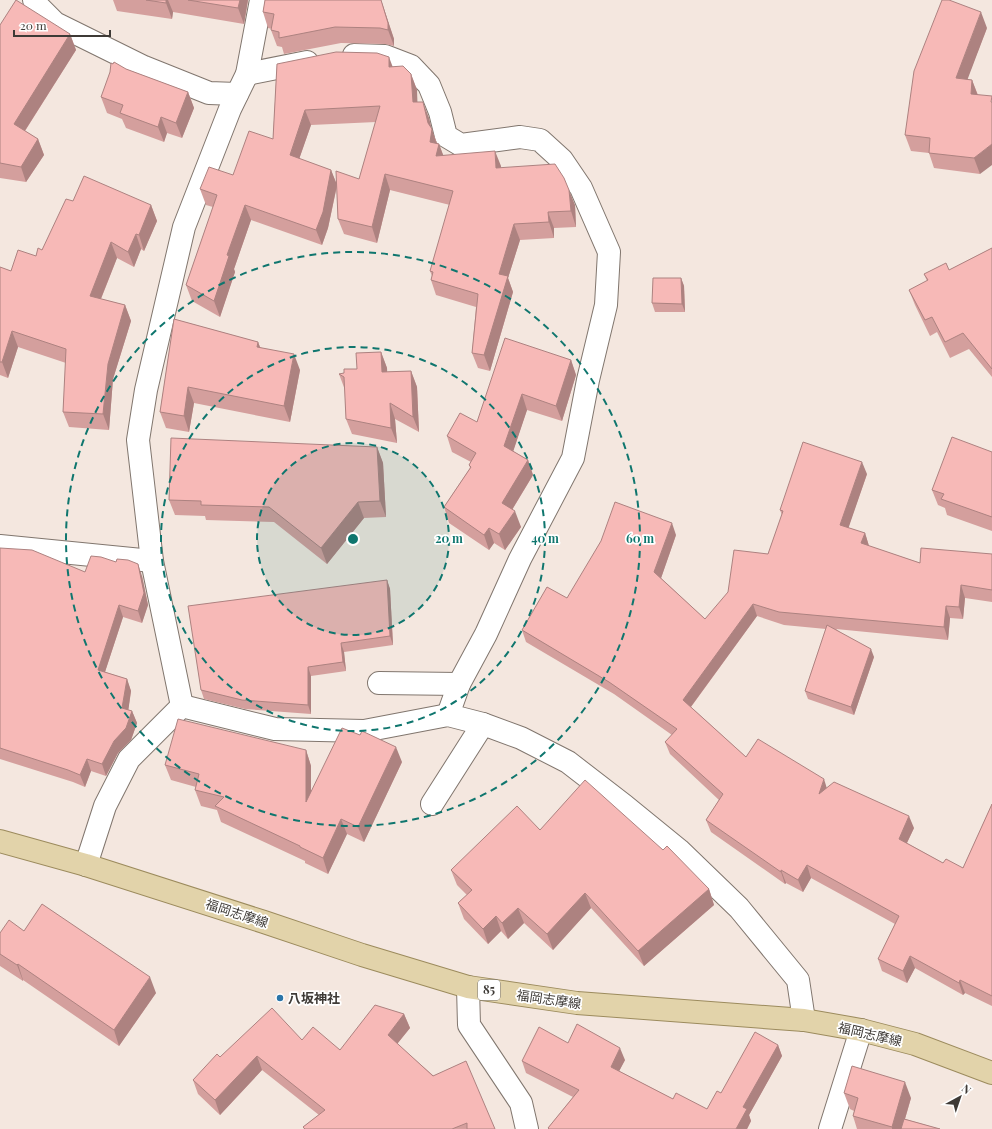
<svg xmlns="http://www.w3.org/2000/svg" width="992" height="1129" font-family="'Playfair Display','Noto Sans JP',serif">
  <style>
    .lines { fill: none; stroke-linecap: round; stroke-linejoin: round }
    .street-casing { stroke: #81766e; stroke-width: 24 }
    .primary-casing { stroke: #9c8b5d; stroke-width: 24 }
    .street { stroke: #fff; stroke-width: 22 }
    .primary { stroke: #e2d3aa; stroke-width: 22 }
    .wall { fill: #d49f9d; fill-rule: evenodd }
    .shaded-wall { fill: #ad8280 }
    .building { fill: #f7b9b7; stroke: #ad8280 }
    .ring { fill: none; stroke: #0f766e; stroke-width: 2; stroke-dasharray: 7 5 }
    .poi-dot { fill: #2a75a8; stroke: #fff; stroke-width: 1.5 }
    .labels { text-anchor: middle; stroke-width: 3.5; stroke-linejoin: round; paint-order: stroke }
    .shield { fill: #fff; stroke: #787572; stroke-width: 1 }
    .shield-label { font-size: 12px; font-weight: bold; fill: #3e3a36 }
    .street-label { font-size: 13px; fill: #3e3a36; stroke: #fff }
    .poi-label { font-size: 13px; font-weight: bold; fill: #3e3a36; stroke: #fff; text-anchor: start }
    .centre { fill: #0f766e; stroke: #fff; stroke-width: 2 }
    .ring-label { font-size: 12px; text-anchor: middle; font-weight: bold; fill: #0f766e; stroke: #fff; stroke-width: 3.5; stroke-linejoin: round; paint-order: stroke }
  </style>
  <rect width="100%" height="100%" fill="#f4e7df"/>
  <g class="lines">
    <defs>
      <g id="street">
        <polyline points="34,0 39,7 55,23 144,67 209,93 237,94"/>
        <polyline points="354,55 385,56 411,66 429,85 440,112 446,136 461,145 520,137 540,140 562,160 581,188 609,252 606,305 588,380 573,458 520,559 486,634 459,684 448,715"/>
        <polyline points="247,74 307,62"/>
        <polyline points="0,546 152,561"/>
        <polyline points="379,683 459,684"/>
        <polyline points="182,706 152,561 138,440 146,390 184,227 230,109 247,74 261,0"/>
        <polyline points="432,804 483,724"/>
        <polyline points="86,865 105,806 129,759 182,706 275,729 364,731 448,715 483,724 521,738 568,762 625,806 679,850 739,908 798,980 804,1020"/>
        <polyline points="468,987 469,1025 521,1103 527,1129"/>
        <polyline points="830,1129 861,1030"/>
      </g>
      <polyline id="primary" points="0,841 86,865 264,922 362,955 468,987 577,1003 804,1020 861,1030 915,1044 992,1073"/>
    </defs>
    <use href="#street" class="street-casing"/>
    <use href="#primary" class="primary-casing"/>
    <use href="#street" class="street"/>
    <use href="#primary" class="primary"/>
  </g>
  <g class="wall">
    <polygon points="113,0 248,0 244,24 173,12 172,19 117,11"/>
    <polygon points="265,0 381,0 394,39 394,46 385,44 341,43 284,54 282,47 277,46 271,30 272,29 268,28 263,12"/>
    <polygon points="0,25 70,34 76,50 25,131 38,139 44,155 26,182 0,178"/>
    <polygon points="987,28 967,79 972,80 978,95 980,174 934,168 929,153 911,151 905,135"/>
    <path d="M277,64L392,67L411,74L417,90V102L429,118L431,128L437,143L439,144L443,155L501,166V168L575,205L576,227L554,228V238L520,240L508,278L513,292L490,371L478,368L472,353L476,307L436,295L431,280L432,276L430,271L450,205L390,190L377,243L344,234L338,219L337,186L328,228L322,245L251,220L234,269L235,272L220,317L192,301L186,285L213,207L206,205L200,189L233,175L273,139ZM376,122L359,179L337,185L331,170L299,159L311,125Z"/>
    <polygon points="126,69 188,92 194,108 182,138 167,133 164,142 126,128 122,119 107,113 101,97"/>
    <polygon points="73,201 151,205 157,221 144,251 141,249 134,267 117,258 101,299 125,305 131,321 113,379 109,430 69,427 63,412 66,363 18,347 8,378 0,375 0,267 11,271 36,256 42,250"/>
    <polygon points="992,248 992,377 969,349 950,358 937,332 930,336 915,305 909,290 927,281 924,274 949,270"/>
    <polygon points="681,278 684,286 685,312 655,312 652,303"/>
    <polygon points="174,319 258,342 260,347 300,370 290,422 194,403 189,432 166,428 160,412"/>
    <polygon points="381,352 387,368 387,372 411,371 417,387 419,432 395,419 397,443 352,434 346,419 345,390 339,374 344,373 357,369"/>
    <polygon points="571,360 576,375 562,421 527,410 513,451 528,460 533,475 512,510 521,527 505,550 494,543 489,550 449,523 444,507 470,468 469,465 471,462 452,452 447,436 477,422"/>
    <polygon points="377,447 383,463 386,517 364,518 327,564 274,522 206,520 205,516 175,515 169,500"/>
    <polygon points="992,452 992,531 947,515 945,508 938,505 932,490"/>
    <polygon points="867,474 848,528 865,533 869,546 920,563 992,554 992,602 965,598 963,619 950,618 948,640 836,629 874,657 854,715 808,699 805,691 826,629 784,625 757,616 691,707 746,757 827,788 914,828 907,843 943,863 963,868 992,804 992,1006 965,993 963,995 915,968 907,983 882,971 878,959 895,924 811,878 803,892 786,883 785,884 711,832 706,820 719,800 670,754 665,742 672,735 614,694 526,642 522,630 567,598 676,535 661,578 705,619 768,554 782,515 780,510"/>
    <polygon points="0,548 85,572 142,576 148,605 142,623 123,617 105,672 127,679 131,691 128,710 132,711 137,723 131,740 118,753 106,776 91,771 85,787 73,782 0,759"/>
    <polygon points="387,580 390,589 393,645 344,652 346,671 311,676 311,714 245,709 204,699 201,690"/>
    <polygon points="306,750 311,766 311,791 402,762 364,842 347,834 328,874 305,863 305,861 221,822 217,810 201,806 195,790 196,787 171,780 165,765"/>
    <polygon points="540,830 663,850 709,889 714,905 644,966 591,908 553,950 524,923 508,939 501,931 488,944 464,919 458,903 467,895 457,885 451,870"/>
    <polygon points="24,931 156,993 119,1046 23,980 23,981 0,966 0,933"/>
    <polygon points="404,1014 410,1028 397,1044 495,1129 304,1129 303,1127 319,1115 262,1070 220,1115 198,1094 193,1080 220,1057 302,1040 340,1050"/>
    <polygon points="568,1043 625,1060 619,1071 673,1099 707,1109 721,1093 778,1045 782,1056 749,1115 751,1121 747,1129 548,1129 548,1128 573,1097 526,1073 522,1061"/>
    <polygon points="844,1093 911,1098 905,1119 940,1129 857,1129 853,1116 854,1111 850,1109"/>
  </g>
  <g class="shaded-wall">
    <polygon points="166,0 168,0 173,12 172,19 166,3"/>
    <polygon points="240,0 248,0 244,24 238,8"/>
    <polygon points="381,0 394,39 394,46 388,30"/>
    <polygon points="981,12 987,28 962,94 956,78"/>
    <polygon points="70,34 76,50 19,140 14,124"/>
    <polygon points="389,57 395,73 389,67"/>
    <polygon points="411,74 417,90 418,118 413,102"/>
    <polygon points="972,80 978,96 971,94"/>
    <polygon points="188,92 194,108 182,138 176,123"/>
    <polygon points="423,102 429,118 432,130 432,129 437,145 439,144 445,160 441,172 430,142 428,123"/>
    <polygon points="305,110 311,125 295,171 290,155"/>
    <polygon points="161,117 167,133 164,142 158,127"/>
    <polygon points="38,139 44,155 26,182 21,167"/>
    <polygon points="992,144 992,165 980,174 974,158"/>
    <polygon points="495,151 501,166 502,184 496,168"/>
    <polygon points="331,170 337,185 328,228 322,245 316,230"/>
    <polygon points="385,174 390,190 377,243 372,227"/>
    <polygon points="569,190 575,205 576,227 571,211"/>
    <polygon points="151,205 157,221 144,251 139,235"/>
    <polygon points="245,205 251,220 234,269 235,272 220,317 214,301 227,255"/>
    <polygon points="548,212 554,228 554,238 549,222"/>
    <polygon points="514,224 520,240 508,278 513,292 490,371 484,355 499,274"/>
    <polygon points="136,234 141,249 134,267 128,252"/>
    <polygon points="111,242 117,258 96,311 90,296"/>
    <polygon points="681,278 684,286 685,312 682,304"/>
    <polygon points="125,305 131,321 113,379 109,430 103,414 108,364"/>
    <polygon points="12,331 18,347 8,378 2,362"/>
    <polygon points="258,342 264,358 257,347"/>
    <polygon points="381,352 387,368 388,388 382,372"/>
    <polygon points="294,354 300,370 290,422 284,406"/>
    <polygon points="571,360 576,375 562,421 556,406"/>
    <polygon points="411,371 417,387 419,432 413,417"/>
    <polygon points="188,387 194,403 189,432 184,416"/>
    <polygon points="522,394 527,410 510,461 504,446"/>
    <polygon points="390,403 395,419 397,443 391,428"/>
    <polygon points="377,447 383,463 386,517 380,501"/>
    <polygon points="528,460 533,475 507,518 502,503"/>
    <polygon points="862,462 867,474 845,538 840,525"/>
    <polygon points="358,502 364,518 327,564 321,548"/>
    <polygon points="515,511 521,527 505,550 499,534"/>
    <polygon points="672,523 676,535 659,584 654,572"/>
    <polygon points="489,528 494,543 489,550 484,535"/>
    <polygon points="865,533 869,546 865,556 861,543"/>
    <polygon points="138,564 142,576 148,605 142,623 138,611"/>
    <polygon points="387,580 390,589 393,645 390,636"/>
    <polygon points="961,585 965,598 963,619 959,607"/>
    <polygon points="753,604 757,616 687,712 683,700"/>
    <polygon points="119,605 123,617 102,681 98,670"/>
    <polygon points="946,606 950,618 948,640 944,627"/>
    <polygon points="341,643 344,652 346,671 343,662"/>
    <polygon points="871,649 874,657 854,715 851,707"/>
    <polygon points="308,667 311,676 311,714 308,705"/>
    <polygon points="127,679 131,691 127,720 122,708"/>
    <polygon points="132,711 137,723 131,740 118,753 106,776 102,764 114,741"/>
    <polygon points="396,747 402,762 364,842 358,827"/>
    <polygon points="306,750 311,766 311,818 306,802"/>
    <polygon points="87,759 91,771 85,787 80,775"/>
    <polygon points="824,779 828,792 819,794"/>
    <polygon points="909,816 914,828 903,851 899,839"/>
    <polygon points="341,819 347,834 328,874 323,858"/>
    <polygon points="807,865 811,878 803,892 798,880"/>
    <polygon points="781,870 786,883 785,884 781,872"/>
    <polygon points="709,889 714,905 644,966 638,951"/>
    <polygon points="585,893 591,908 553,950 547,934"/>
    <polygon points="518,908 524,923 508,939 502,923"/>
    <polygon points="496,916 501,931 488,944 483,929"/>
    <polygon points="910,956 915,968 907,983 903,971"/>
    <polygon points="18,964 23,980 23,981 17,965"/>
    <polygon points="150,977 156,993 119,1046 114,1030"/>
    <polygon points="960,980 965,993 963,995 959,983"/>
    <polygon points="404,1014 410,1028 393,1049 388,1035"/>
    <polygon points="778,1045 782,1056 749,1115 751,1121 747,1129 736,1129 743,1107"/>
    <polygon points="620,1048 625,1060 615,1079 611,1067"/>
    <polygon points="257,1056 262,1070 220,1115 215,1100"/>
    <polygon points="905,1082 911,1098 902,1129 892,1129 892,1127"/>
  </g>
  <g class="building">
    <polygon points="16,0 70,34 14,124 38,139 21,167 0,163 0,25"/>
    <polygon points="146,0 166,0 166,3"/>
    <polygon points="188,0 240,0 238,8"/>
    <polygon points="265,0 381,0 388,23 388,30 380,28 335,27 279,38 279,32 271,30 274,14 263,12"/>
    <polygon points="942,0 949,0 981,12 956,78 972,80 971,94 992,96 991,102 992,102 992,144 974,158 929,153 930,138 905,135 914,71"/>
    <polygon points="336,52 377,53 389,57 389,67 403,66 411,74 413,102 423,102 428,123 432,129 430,142 439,144 436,156 495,151 496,168 555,164 564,178 569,190 571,211 548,212 549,222 514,224 499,274 508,276 484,355 472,353 478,294 431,280 433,272 430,271 453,191 385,174 372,227 338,219 336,171 359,179 380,106 305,110 290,155 331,170 323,212 316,230 245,205 227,255 229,256 214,301 186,285 217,195 200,189 209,167 233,175 249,131 273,139 277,64"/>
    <polygon points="114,62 126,69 188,92 176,123 161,117 158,127 120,113 123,105 101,97 110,72 111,63 113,64"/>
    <polygon points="84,176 151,205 139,235 136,234 128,252 111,242 90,296 125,305 108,364 103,414 63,412 66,349 12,331 2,362 0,362 0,267 11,271 18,250 36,256 38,248 42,250 66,199 73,201"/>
    <polygon points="992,248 992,369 963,333 945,342 932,317 925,320 909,290 928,280 924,274 946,263 949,270"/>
    <polygon points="653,278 681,278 682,304 652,303"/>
    <polygon points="174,319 258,342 257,347 294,354 284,406 188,387 184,416 160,412"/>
    <polygon points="505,338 571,360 556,406 522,394 504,446 528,460 502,503 515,511 499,534 489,528 484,535 444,507 471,467 469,465 476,453 447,436 460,413 477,422"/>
    <polygon points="381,352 382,372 411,371 413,417 390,403 391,428 346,419 344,377 339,374 344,373 344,369 357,369 356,353"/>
    <polygon points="952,437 992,452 992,517 941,499 944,494 932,490"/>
    <polygon points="171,438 377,447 380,501 358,502 321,548 269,507 201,505 201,501 169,500"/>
    <polygon points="803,442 862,462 840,525 865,533 861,543 920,563 921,548 992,554 992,590 961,585 959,607 946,606 944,627 779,612 753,604 683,700 746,757 758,739 824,779 819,794 834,782 909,816 899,839 943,863 946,859 963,868 992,804 992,996 960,980 959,983 910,956 903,971 878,959 899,916 807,865 798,880 781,870 781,872 706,820 723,794 665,742 677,729 609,682 522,630 547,587 567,598 601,541 615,502 672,523 654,572 705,619 728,592 734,550 768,554 783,511 780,510"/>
    <polygon points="0,548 32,550 85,572 91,556 101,557 116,562 117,559 128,560 138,564 144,593 138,611 119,605 98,670 127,679 122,708 132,711 126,728 114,741 102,764 87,759 80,775 68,770 0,748"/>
    <polygon points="387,580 390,636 341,643 343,662 308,667 308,705 242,700 201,690 188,606"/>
    <polygon points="827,625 871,649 851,707 805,691"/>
    <polygon points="178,719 306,750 306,802 342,728 360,735 362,731 396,747 358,827 341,819 323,858 300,847 300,846 215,806 224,797 195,790 199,774 165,765"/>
    <polygon points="585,780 663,850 667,846 709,889 638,951 585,893 547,934 518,908 502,923 496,916 483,929 458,903 472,890 451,870 517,806 540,830"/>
    <polygon points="42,904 150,977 114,1030 18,964 17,965 0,954 0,933 9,920 24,931"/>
    <polygon points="375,1005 404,1014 388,1035 433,1076 466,1061 495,1129 467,1129 467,1123 452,1129 305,1129 303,1127 325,1110 257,1056 215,1100 193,1080 217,1054 220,1057 272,1008 302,1040 313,1027 340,1050"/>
    <polygon points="577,1024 620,1048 611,1067 673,1099 676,1093 707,1109 717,1091 721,1093 755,1032 778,1045 743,1107 747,1109 736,1129 549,1129 548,1128 579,1090 522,1061 539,1027 568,1043"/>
    <polygon points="852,1066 905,1082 892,1127 853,1116 858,1098 844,1093"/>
    <polygon points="904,1119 940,1129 901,1129"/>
  </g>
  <circle cx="353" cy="539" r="96" fill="#0f766e" fill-opacity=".12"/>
  <g class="ring">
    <circle cx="353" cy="539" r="96"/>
    <circle cx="353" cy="539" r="192"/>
    <circle cx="353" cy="539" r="287"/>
  </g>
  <circle class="poi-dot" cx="280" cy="998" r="4"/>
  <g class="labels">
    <rect class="shield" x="478" y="980" width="22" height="20" rx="3"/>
    <g class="shield-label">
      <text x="489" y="994">85</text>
    </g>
    <g class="street-label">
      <text transform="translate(237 913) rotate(18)" y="5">福岡志摩線</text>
      <text transform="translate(549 999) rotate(8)" y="5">福岡志摩線</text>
      <text transform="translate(870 1034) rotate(13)" y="5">福岡志摩線</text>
    </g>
    <g class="poi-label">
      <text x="288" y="1003">八坂神社</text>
    </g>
  </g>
  <circle cx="353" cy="539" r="6" class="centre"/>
  <g class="ring-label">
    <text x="449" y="543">20 m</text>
    <text x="545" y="543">40 m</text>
    <text x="640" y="543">60 m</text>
  </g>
  <g transform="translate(960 1097) rotate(40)" stroke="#ffffff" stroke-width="3" paint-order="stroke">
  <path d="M0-3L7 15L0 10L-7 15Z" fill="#3e3a36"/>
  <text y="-6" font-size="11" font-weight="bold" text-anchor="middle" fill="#3e3a36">N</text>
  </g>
  <path d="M14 30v6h96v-6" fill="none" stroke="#3e3a36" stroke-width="2"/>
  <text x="20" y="30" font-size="12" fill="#3e3a36" stroke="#ffffff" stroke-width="3" paint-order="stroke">20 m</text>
</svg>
